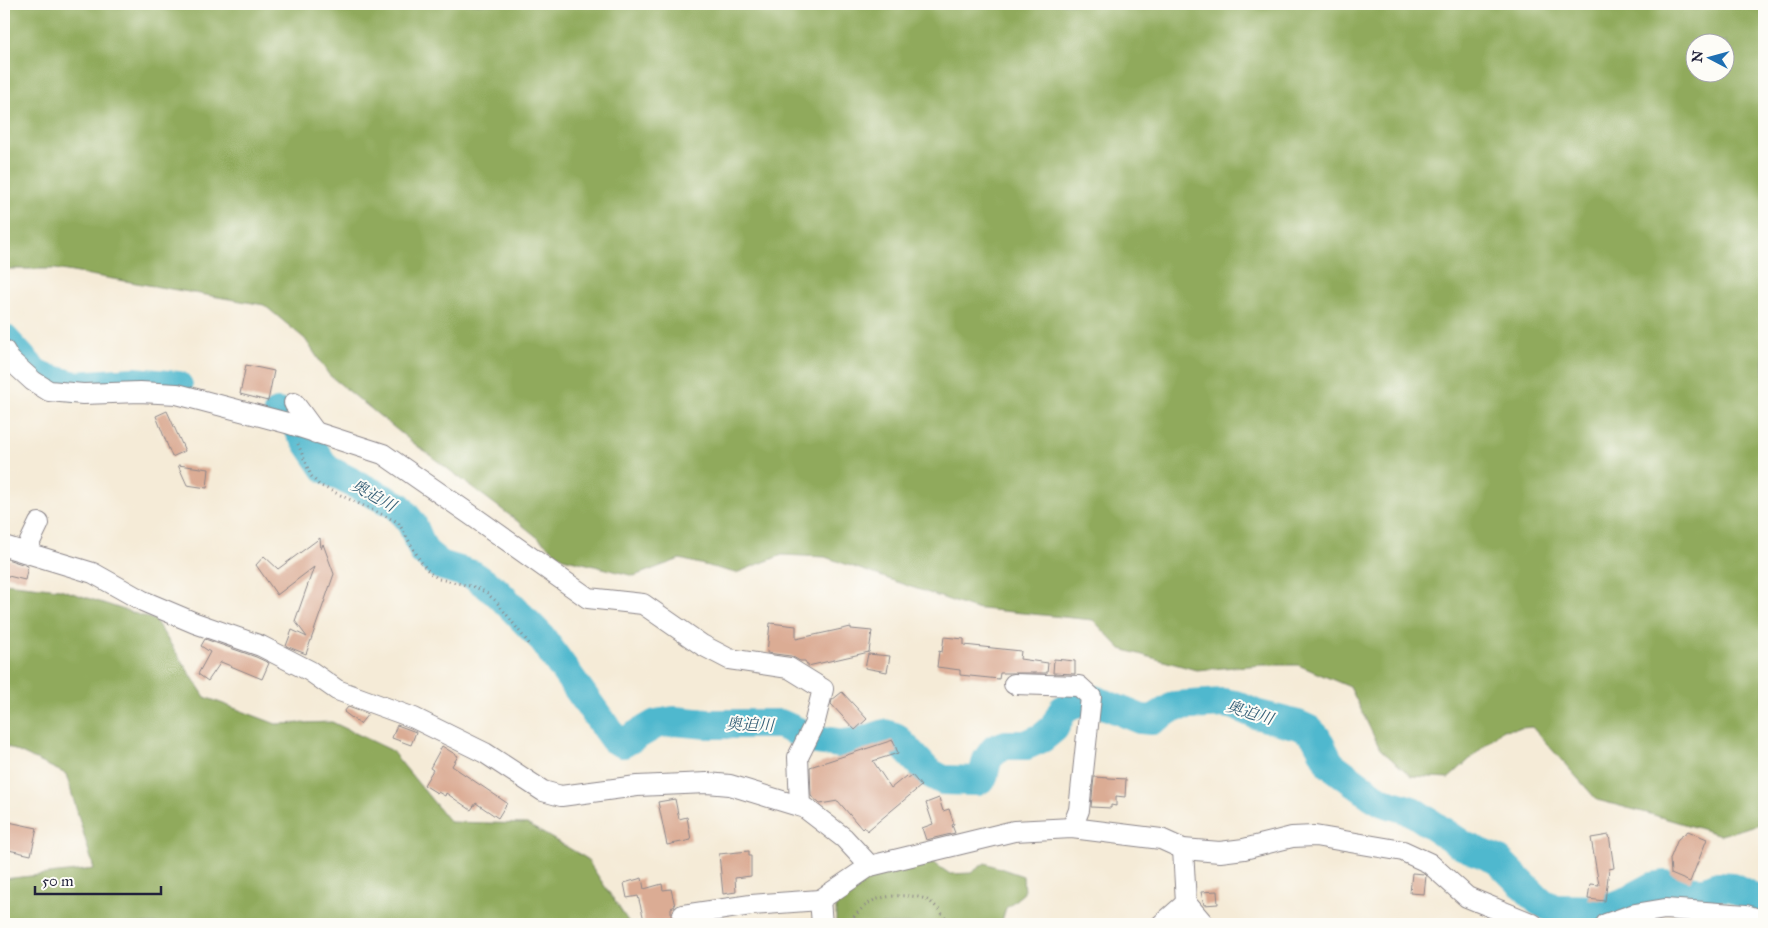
<svg xmlns="http://www.w3.org/2000/svg" width="1768" height="928" font-family="'IM FELL Great Primer','Noto Serif JP',serif">
  <style>
    .forest { fill: #90aa5c; stroke: #59664c; fill-rule: evenodd }
    .lines { fill: none; stroke-linecap: round; stroke-linejoin: round }
    .river { stroke: #50b8ce; stroke-width: 30 }
    .building { fill: #dbac94 }
    .minor-casing { stroke: #8c8689; stroke-width: 22 }
    .path { stroke: #8c8689; stroke-width: 3; stroke-dasharray: 1 4; stroke-linecap: butt }
    .minor { stroke: #fff; stroke-width: 20 }
    .labels { text-anchor: middle; stroke-width: 4; stroke-linejoin: round; paint-order: stroke }
    .water-label { font-size: 16px; font-style: italic; fill: #345e76; stroke: #fdfcf7 }
  </style>
  <rect width="100%" height="100%" fill="#fdfcf7"/>
  <filter id="ink" filterUnits="userSpaceOnUse"><feTurbulence type="fractalNoise" baseFrequency=".02" numOctaves="2"/><feDisplacementMap in="SourceGraphic" scale="10" xChannelSelector="R" yChannelSelector="G"/><feConvolveMatrix kernelMatrix="1 2 1 2 8 2 1 2 1" color-interpolation-filters="sRGB"/></filter>
  <filter id="wash" filterUnits="userSpaceOnUse"><feTurbulence type="fractalNoise" baseFrequency=".0096" numOctaves="4" result="noise"/><feDisplacementMap in="SourceGraphic" scale="20" xChannelSelector="R" yChannelSelector="G"/><feGaussianBlur stdDeviation="1.12" result="paint"/><feColorMatrix in="noise" values="0 0 0 0 0 0 0 0 0 0 0 0 0 0 0 0 0 1.4 0 .05"/><feComposite in="paint" operator="in"/></filter>
  <g filter="url(#wash)">
    <rect width="100%" height="100%" fill="#f5ebd7"/>
    <g class="forest">
      <path d="M4,4H1764V823L1721,835L1647,813L1597,800L1532,727L1502,730L1449,778L1411,776L1380,749L1350,687L1298,665H1262L1196,670L1121,649L1093,620L972,608L825,557L782,555L736,573L680,559L634,576L563,558L512,517L412,442L329,375L305,339L264,305L55,269H4ZM1696,42H1726V72H1696Z"/>
      <polygon points="4,583 60,589 155,620 205,697 276,724 332,722 391,750 450,822 527,824 586,858 630,924 4,924 4,879 94,869 66,774 4,745"/>
      <polygon points="934,863 950,874 971,873 985,863 1023,876 1024,893 1006,908 1001,924 836,924 836,893 848,882 898,864"/>
    </g>
    <g class="lines">
      <g class="river">
        <polyline points="4,339 38,376 75,386 134,382 178,386"/>
        <polyline points="278,413 290,416 326,469 398,506 412,524 424,552 440,565 473,575 496,591 541,637 614,739 623,743 656,724 674,721 708,724 780,724 816,740 846,744 867,740 885,734 895,737 928,772 943,780 977,781 983,777 987,760 995,749 1006,745 1026,745 1042,738 1054,728 1063,710 1075,703 1094,700 1141,719 1152,720 1175,706 1223,703 1235,705 1255,714 1298,725 1309,730 1316,737 1330,764 1373,796 1383,802 1412,811 1464,846 1498,860 1539,901 1554,909 1601,910 1623,903 1653,887 1665,885 1685,890 1704,892 1718,886 1732,887 1764,903"/>
      </g>
    </g>
    <g id="blocks">
      <g class="building">
        <polygon points="246,365 274,371 268,401 240,394"/>
        <polygon points="167,411 185,451 172,457 156,416"/>
        <polygon points="178,465 209,469 207,488 187,485"/>
        <polygon points="320,538 321,549 323,544 334,574 306,654 286,646 292,630 307,637 295,621 314,567 277,595 256,565 264,556 278,569"/>
        <polygon points="4,558 28,566 25,580 4,575"/>
        <polygon points="770,623 796,626 796,639 851,627 851,629 872,631 869,652 808,666 805,661 800,661 791,656 767,653"/>
        <polygon points="944,637 964,639 964,645 1021,651 1020,659 1048,663 1047,673 1000,673 999,679 960,675 960,670 937,667 939,651 942,652"/>
        <polygon points="205,639 256,657 269,663 262,679 221,662 208,681 198,674 210,652 201,646"/>
        <polygon points="868,654 890,656 887,672 865,668"/>
        <polygon points="1054,659 1075,661 1075,674 1053,673"/>
        <polygon points="842,692 867,719 855,730 831,704 832,700"/>
        <polygon points="348,707 368,714 360,724 344,712"/>
        <polygon points="397,725 416,732 411,745 392,738"/>
        <polygon points="893,740 898,753 873,761 891,788 906,776 907,779 912,775 921,786 867,831 864,827 862,829 838,801 820,804 811,796 810,767"/>
        <polygon points="442,746 458,756 452,766 507,803 498,818 476,803 471,810 446,793 445,796 438,792 437,793 424,785 433,770 430,768"/>
        <polygon points="1094,777 1126,779 1125,797 1116,796 1116,806 1111,805 1111,808 1091,807"/>
        <polygon points="939,798 943,811 949,809 954,824 952,825 955,833 926,840 922,828 933,824 926,803"/>
        <polygon points="675,799 679,819 687,817 691,840 667,845 658,802"/>
        <polygon points="4,821 37,828 31,855 4,849"/>
        <polygon points="1688,831 1707,839 1690,882 1671,874 1670,859 1678,839"/>
        <polygon points="1609,835 1614,868 1609,869 1605,901 1588,899 1590,884 1599,885 1591,838"/>
        <polygon points="749,851 749,856 751,856 751,876 735,878 736,892 723,894 719,854"/>
        <polygon points="1412,873 1424,874 1426,876 1424,894 1410,893"/>
        <polygon points="642,878 644,889 662,884 663,890 671,889 675,906 671,908 671,916 675,924 645,924 638,896 627,898 624,883"/>
        <polygon points="1217,891 1218,904 1204,905 1201,892"/>
      </g>
    </g>
  </g>
  <g filter="url(#ink)">
    <use href="#blocks" fill-opacity="0" stroke="#8c8689" stroke-width="1"/>
    <g class="lines">
      <defs>
        <g id="minor">
          <polyline points="4,350 10,360 33,381 49,391 83,394 140,392 177,394 287,423 383,454 474,517 588,598 643,604 702,645 729,659 789,668 823,689 814,725 798,757 800,806"/>
          <polyline points="294,403 316,433"/>
          <polyline points="4,546 93,573 143,601 195,623 261,646 310,671 337,690 414,718 485,753 543,791 561,796 637,786 707,783 730,785 805,808 844,838 870,866"/>
          <polyline points="25,552 39,523"/>
          <polyline points="1014,684 1079,686 1091,697 1079,810 1072,828"/>
          <polyline points="1183,849 1186,903 1204,924"/>
          <polyline points="683,915 751,905 820,900"/>
          <polyline points="822,924 820,900 870,866 1014,831 1072,828 1161,839 1183,849 1220,852 1244,849 1292,837 1315,836 1403,851 1429,863 1467,897 1533,924"/>
          <polyline points="1162,924 1186,903"/>
          <polyline points="1606,924 1635,914 1665,909 1746,915 1764,921"/>
        </g>
      </defs>
      <use href="#minor" class="minor-casing"/>
      <g class="path">
        <polyline points="4,326 9,334"/>
        <polyline points="298,444 311,476 319,485 398,522 421,562 430,573 439,579 475,587 485,592 496,601 530,645"/>
        <path d="M847,924C854,917 861,908 869,903C880,895 909,894 922,898C934,901 943,915 950,924"/>
      </g>
      <use href="#minor" class="minor"/>
    </g>
  </g>
  <g class="labels">
    <g class="water-label">
      <text transform="translate(374 495) rotate(29)" y="6">奥迫川</text>
      <text transform="translate(1250 712) rotate(17)" y="6">奥迫川</text>
      <text transform="translate(750 724) rotate(2)" y="6">奥迫川</text>
    </g>
  </g>
  <rect width="1768" height="928" fill="none" stroke="#fdfcf7" stroke-width="20"/>
  <g transform="translate(1710 58) rotate(276)"><circle r="24" fill="#fdfcf7" stroke="#a5a5ac"/>
  <path d="M0-4L9 19L0 12L-9 19Z" fill="#1f6fb2"/>
  <text y="-8" font-size="14" font-weight="bold" text-anchor="middle" fill="#22223b">N</text>
  </g>
  <path d="M35 886v8h126v-8" fill="none" stroke="#22223b" stroke-width="2.5"/>
  <text x="42" y="886" font-size="15" fill="#22223b" stroke="#fdfcf7" stroke-width="4" paint-order="stroke">50 m</text>
</svg>
